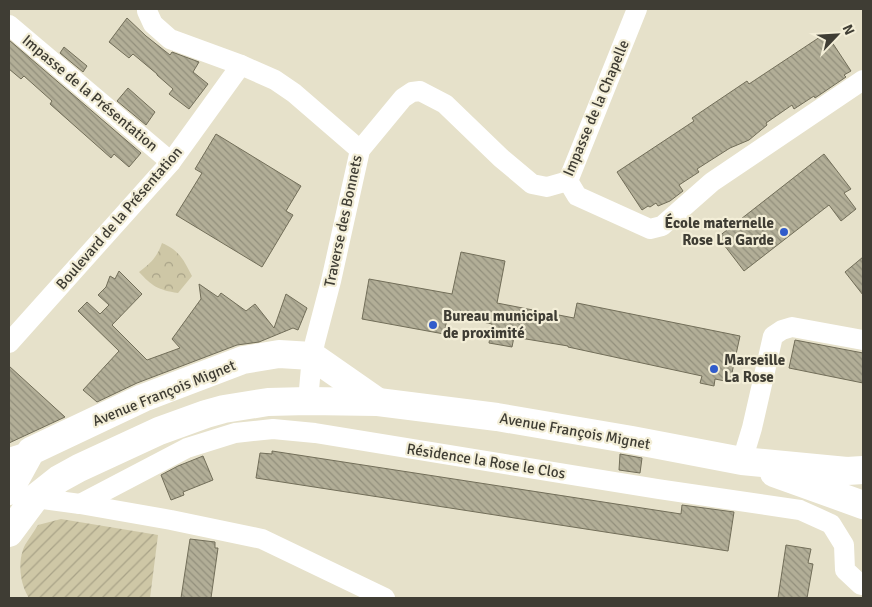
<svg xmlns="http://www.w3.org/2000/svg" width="872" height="607" font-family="Signika,sans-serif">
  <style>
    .forest { fill: url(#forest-crowns) }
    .garden { fill: url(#garden-furrows) }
    .building { fill: url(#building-back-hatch); stroke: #726e59 }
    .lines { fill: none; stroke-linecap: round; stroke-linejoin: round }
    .street { stroke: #fff; stroke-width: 20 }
    .secondary { stroke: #fff; stroke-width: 28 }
    .poi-dot { fill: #315ccb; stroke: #f3eed7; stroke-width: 2 }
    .labels { text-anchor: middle; stroke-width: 4.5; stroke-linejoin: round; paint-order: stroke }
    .street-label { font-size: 15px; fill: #3f3d34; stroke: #f3eed7 }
    .poi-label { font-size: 15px; font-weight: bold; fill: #3f3d34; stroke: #f3eed7; text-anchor: start }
  </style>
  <defs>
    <pattern id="forest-crowns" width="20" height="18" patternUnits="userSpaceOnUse" patternTransform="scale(1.25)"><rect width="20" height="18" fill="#cec7a6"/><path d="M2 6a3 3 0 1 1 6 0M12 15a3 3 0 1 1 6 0" fill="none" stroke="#a9a388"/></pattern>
    <pattern id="garden-furrows" width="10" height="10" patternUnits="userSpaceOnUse" patternTransform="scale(1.25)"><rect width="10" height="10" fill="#cec7a6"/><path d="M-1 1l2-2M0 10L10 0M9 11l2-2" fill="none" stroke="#a9a388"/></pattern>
    <pattern id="building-back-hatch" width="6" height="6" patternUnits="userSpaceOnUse" patternTransform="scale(1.25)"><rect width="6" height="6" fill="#b2ae97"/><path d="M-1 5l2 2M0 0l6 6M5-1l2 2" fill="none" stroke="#928f7c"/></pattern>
  </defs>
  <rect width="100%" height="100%" fill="#e6e1ca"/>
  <path class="forest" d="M162,243C180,251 183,259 192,276L178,293C158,290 152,286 139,272C151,263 157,257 162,243Z"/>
  <path class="garden" d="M61,519L158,535L150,598H29C20,584 17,561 25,545C29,538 34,532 38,525Z"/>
  <g class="building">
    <polygon points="127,18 146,36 170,55 172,52 199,62 193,72 208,84 189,109 169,94 173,89 157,75 157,74 133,54 129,58 109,42"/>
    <polygon points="826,33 851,71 844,75 846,77 815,98 814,96 794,109 792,105 766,123 767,125 749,140 730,148 697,169 699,172 679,185 683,191 670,201 658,206 656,203 650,207 648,206 642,210 617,172 694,121 692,118 747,81 749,84"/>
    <polygon points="9,40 141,153 129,167 114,154 111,158 50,104 52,101 24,76 21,79 9,69"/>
    <polygon points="64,47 87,66 83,72 60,53"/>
    <polygon points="128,88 155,112 146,125 117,101"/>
    <polygon points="216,134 301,186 286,211 293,215 262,267 176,215 202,173 195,169"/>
    <polygon points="824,154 851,189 844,193 856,209 841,221 829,205 744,271 718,237"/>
    <polygon points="461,252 505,261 497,303 574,318 577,303 740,336 730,382 715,379 714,386 700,383 702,376 568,347 568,346 514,337 512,347 489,343 492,324 448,314 444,334 362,319 369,279 452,294"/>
    <polygon points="863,257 863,295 845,272"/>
    <polygon points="119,271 142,294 112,325 147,360 180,348 172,339 201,299 199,284 218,297 221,293 246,311 255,304 274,328 286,294 307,308 298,330 293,328 259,342 237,345 137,383 97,402 83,390 119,351 78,311 87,302 100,314 109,305 98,295 106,287 110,276 115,279"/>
    <polygon points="795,340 863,353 863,383 789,368"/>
    <polygon points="9,366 65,417 9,443"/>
    <polygon points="272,451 681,514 682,505 734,512 728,551 256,478 260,453 272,454"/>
    <polygon points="620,454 642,458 640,473 619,470"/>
    <polygon points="203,456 213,480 183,492 184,495 171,500 161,475 178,466"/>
    <polygon points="190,539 215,542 215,548 218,548 211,598 181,598"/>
    <polygon points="786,545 811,549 808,563 813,564 807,598 778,598"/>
  </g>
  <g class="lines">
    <g class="street">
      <polyline points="147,9 147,11 153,24 170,39 241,65 275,80 294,93 360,150"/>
      <polyline points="9,25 171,162"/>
      <polyline points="568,181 577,196 650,229 662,226 712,182 863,80"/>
      <polyline points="9,343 171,162 241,65"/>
      <polyline points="308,401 312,356 315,342 331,281 360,150 403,98 412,92 420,91 445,104 501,158 532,184 547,187 568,181 637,9"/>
      <polyline points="9,458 31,451"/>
      <polyline points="742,461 752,428 773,336 782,330 792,327 863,340"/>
      <polyline points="35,498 80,504 171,520 262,539 385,598"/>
      <polyline points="80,504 187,448 235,433 273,429 315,433 658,489 800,510 831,524 844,545 845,570 861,585 863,585"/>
    </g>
    <g class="secondary">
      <polyline points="774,473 863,505"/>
      <polyline points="9,491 31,451 143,398 243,360 279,354 312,356 378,402"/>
      <polyline points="9,533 35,498 59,479 79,468 159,431 206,414 224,409 268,402 308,401 378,402 497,417 632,440 742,461 847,471 863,470"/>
    </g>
  </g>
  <g class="poi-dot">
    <circle cx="784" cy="232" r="5"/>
    <circle cx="433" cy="325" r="5"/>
    <circle cx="714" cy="369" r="5"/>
  </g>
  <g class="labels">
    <g class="street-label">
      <text transform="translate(90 93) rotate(40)" y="5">Impasse de la Présentation</text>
      <text transform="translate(596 108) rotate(-67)" y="5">Impasse de la Chapelle</text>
      <text transform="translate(119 218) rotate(-49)" y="5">Boulevard de la Présentation</text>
      <text transform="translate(343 221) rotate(-78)" y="5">Traverse des Bonnets</text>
      <text transform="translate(164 393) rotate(-22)" y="5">Avenue François Mignet</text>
      <text transform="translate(575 431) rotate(10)" y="5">Avenue François Mignet</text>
      <text transform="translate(486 461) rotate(9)" y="5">Résidence la Rose le Clos</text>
    </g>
    <g class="poi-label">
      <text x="774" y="228" text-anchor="end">École maternelle<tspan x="774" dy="17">Rose La Garde</tspan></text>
      <text x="443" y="321">Bureau municipal<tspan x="443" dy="17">de proximité</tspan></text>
      <text x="724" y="365">Marseille<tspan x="724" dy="17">La Rose</tspan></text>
    </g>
  </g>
  <rect width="872" height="607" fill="none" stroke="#3f3d34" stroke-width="20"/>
  <g transform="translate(837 35) rotate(65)" stroke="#f3eed7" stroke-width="4" paint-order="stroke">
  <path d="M0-4L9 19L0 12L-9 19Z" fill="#3f3d34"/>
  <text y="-8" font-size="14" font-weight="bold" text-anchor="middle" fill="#3f3d34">N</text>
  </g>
</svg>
